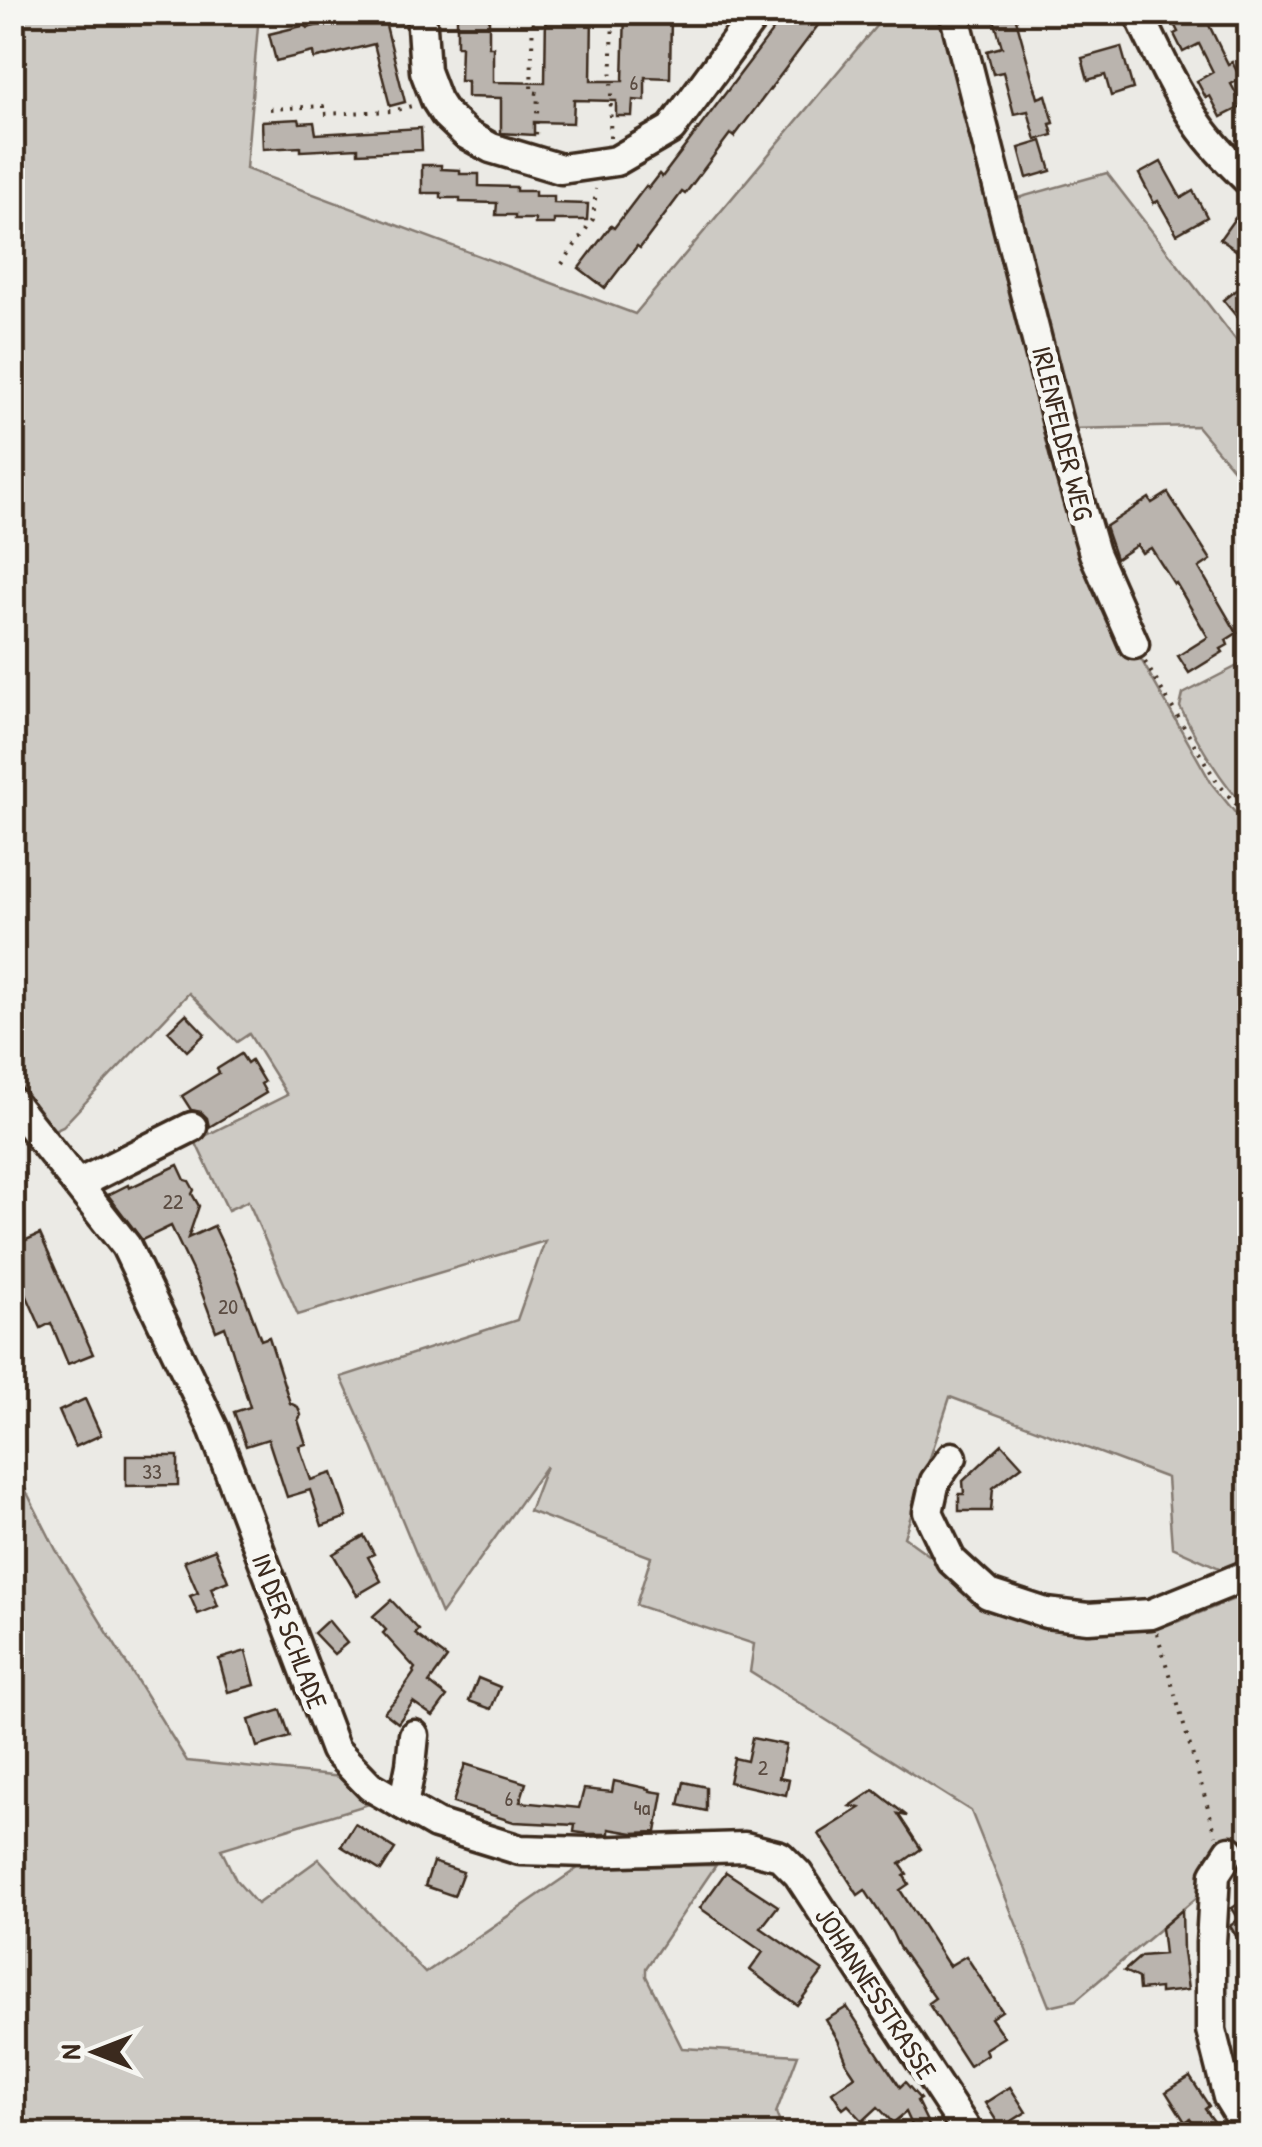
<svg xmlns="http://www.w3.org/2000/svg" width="1262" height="2147" font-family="'Patrick Hand',sans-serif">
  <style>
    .green { fill: #cdcac4; stroke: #847a71; stroke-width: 2.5 }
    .building { fill: #bab4ae; stroke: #3b2a1e; stroke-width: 2.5 }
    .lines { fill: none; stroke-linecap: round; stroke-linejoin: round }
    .minor-casing { stroke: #3b2a1e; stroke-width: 35 }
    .path { stroke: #3b2a1e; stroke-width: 4; stroke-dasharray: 2.5 8; stroke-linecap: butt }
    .minor { stroke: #f6f6f2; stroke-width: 28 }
    .labels { text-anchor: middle; stroke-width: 10; stroke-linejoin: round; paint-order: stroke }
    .number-label { font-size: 22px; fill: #5b4c42 }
    .street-label { font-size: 28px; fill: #3b2a1e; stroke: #f6f6f2 }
  </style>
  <rect width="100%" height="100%" fill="#ebeae5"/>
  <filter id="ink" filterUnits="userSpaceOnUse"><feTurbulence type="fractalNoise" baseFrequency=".01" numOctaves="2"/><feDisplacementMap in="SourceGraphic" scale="20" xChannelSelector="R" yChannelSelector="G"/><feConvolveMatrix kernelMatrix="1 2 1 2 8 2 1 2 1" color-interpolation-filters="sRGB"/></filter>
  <g filter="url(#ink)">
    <g class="green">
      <polygon points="15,13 259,13 246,169 635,314 887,13 947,13 1113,610 1212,784 1249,830 1249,1563 1228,1572 1172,1547 1167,1478 950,1397 904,1537 944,1566 1048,1603 1152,1601 1175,1596 1177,1622 1249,1593 1249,1852 1228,1862 1195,1899 1076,2000 1049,2006 971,1811 750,1672 754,1644 636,1605 651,1557 529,1511 546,1466 441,1614 371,1444 341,1377 517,1320 545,1241 298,1315 248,1201 228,1210 195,1141 287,1095 249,1034 237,1042 189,993 63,1126 54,1130 13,1076 12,17"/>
      <polygon points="1107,173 1249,357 1249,488 1197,426 1070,429 1010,200"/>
      <path d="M1249,660V811C1220,781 1199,744 1180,707L1183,694Z"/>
      <polygon points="12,1463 56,1550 187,1761 351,1778 376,1802 221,1849 236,1880 257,1904 319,1859 425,1973 578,1868 716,1865 646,1968 646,1976 682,2048 798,2055 776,2113 784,2134 13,2134"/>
    </g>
    <g class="building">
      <polygon points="457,12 489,12 489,47 493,47 493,82 545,83 546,12 592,12 591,81 623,81 625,12 671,16 670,78 645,77 645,101 633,100 632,116 616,116 616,101 574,100 573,123 534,122 534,135 501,133 501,98 467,97 467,81 460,81 461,46 457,46"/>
      <polygon points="787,12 828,12 734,137 730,134 685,194 682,192 640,248 637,246 605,288 579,268 611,226 614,228 646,186 648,188 659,174 662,177"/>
      <polygon points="992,12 1014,12 1038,98 1046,95 1054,123 1050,124 1053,135 1036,140 1028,111 1014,114 1003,72 993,74 987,51 1002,47"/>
      <polygon points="1172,12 1201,12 1204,20 1206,19 1228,64 1232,62 1241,79 1231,84 1243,106 1221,117 1210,96 1206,98 1197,81 1213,72 1199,44 1183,52 1174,34 1178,32 1173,22"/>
      <polygon points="383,13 405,102 390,106 374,44 314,59 313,52 276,61 269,34 306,25 307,28 358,15 359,19"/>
      <polygon points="1121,47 1133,89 1111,96 1105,75 1088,80 1082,58"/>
      <polygon points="299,119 300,123 314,122 316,134 421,128 422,150 358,153 358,148 301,151 301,147 263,149 262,121"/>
      <polygon points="1042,141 1051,171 1027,178 1019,148"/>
      <polygon points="1161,162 1181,198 1193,191 1207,217 1177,234 1158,201 1154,203 1139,174"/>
      <polygon points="422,165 441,165 441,169 460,170 460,174 479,174 479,186 516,187 516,191 535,191 535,196 554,196 554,203 588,204 587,220 554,220 554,224 535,224 535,219 515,219 515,215 496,215 497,203 460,202 460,198 441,198 441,193 422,193"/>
      <polygon points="1235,218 1250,228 1250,260 1220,239"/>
      <polygon points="1250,279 1250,333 1223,300"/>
      <polygon points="1168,493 1211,560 1199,568 1237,633 1226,640 1228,645 1221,649 1223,652 1189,673 1178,656 1208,637 1176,583 1174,584 1151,548 1142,553 1137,545 1116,559 1105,527 1149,498 1152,503"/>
      <polygon points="186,1014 205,1034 187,1051 168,1031"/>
      <polygon points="241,1054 247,1063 251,1060 264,1082 261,1084 266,1093 209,1127 207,1118 201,1112 191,1110 182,1096 219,1073 217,1069"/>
      <polygon points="178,1165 185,1180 189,1181 194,1190 192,1194 199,1206 188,1238 214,1226 235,1270 261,1340 269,1337 290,1403 298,1407 301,1415 298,1420 306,1444 299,1446 311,1480 332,1473 347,1517 322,1526 310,1490 287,1497 268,1439 246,1446 234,1412 250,1407 225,1327 216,1331 199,1285 171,1226 142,1240 108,1195 128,1185 129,1188"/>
      <polygon points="40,1234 93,1354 68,1364 51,1323 41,1328 12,1262 12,1246"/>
      <polygon points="85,1399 101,1435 75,1447 59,1411"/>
      <polygon points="1002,1444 1022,1466 993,1488 991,1511 959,1511 959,1494 964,1494 963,1481"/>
      <polygon points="126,1456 178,1456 178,1485 126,1486"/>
      <polygon points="364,1536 374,1554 368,1557 381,1581 357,1595 333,1554"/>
      <polygon points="215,1549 228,1581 211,1588 218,1606 198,1614 190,1596 198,1593 184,1561"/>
      <polygon points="391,1600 419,1630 415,1634 447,1658 429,1683 447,1697 433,1716 413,1702 398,1723 384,1712 396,1699 414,1673 413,1671 415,1668 383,1633 386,1630 373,1616"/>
      <polygon points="328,1620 347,1643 334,1654 314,1633"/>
      <polygon points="246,1651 255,1685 228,1692 219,1659"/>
      <polygon points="478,1678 500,1687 491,1709 469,1701"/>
      <polygon points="281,1710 290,1737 257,1747 249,1720"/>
      <polygon points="752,1738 786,1745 779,1778 789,1780 786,1795 729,1782 734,1758 747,1761"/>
      <polygon points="465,1764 526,1783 520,1802 579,1808 584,1789 612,1792 614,1781 650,1789 650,1791 663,1793 656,1832 633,1833 609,1829 609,1834 589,1834 574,1832 575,1825 514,1822 453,1803"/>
      <polygon points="684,1782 706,1787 706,1811 679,1805"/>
      <polygon points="874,1790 907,1816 898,1814 921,1849 900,1864 907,1874 904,1876 909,1884 900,1890 949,1966 966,1956 1002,2011 991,2018 1004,2037 985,2049 987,2054 969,2066 928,2003 935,1998 899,1947 892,1932 865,1890 858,1895 819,1834 860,1808 850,1806"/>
      <polygon points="355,1824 395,1849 381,1871 341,1846"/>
      <polygon points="433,1862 463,1872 454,1896 425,1886"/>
      <polygon points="726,1872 778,1906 761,1928 823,1971 797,2005 750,1970 763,1952 700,1908"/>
      <polygon points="1250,1896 1250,1936 1240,1942 1230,1926 1239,1919 1232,1908"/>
      <polygon points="1182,1910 1183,1952 1188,1990 1160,1993 1160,1988 1139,1990 1138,1978 1124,1971 1141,1956 1164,1954 1161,1928"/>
      <polygon points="847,2007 900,2087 905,2082 920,2099 917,2101 933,2134 916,2134 906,2112 893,2123 878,2107 863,2121 848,2105 843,2109 832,2092 855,2076 845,2061 846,2060 838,2040 826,2020"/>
      <polygon points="1190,2077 1209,2106 1205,2109 1223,2134 1200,2134 1190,2119 1185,2122 1166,2092"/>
      <polygon points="1010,2087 1026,2112 1001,2128 985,2103"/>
    </g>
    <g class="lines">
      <defs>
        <g id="minor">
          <polyline points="421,12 425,71 436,100 445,114 466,134 491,148 561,169 616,161 671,129 757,12"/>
          <polyline points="954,12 1069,467 1094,553 1134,644"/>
          <path d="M1138,12C1156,50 1174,89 1197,123C1212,145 1231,164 1250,182"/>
          <polyline points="12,1102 126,1246 214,1430 335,1750 370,1786 436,1824 520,1850 588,1852 745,1847 780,1856 798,1874 969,2134"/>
          <polyline points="78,1184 192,1127"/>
          <polyline points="952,1457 935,1481 928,1512 951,1560 988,1594 1046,1613 1088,1618 1151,1614 1250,1574"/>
          <polyline points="403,1805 411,1765 414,1735"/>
          <polyline points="1230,1851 1215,1874 1211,1943 1211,2030 1228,2097 1250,2133"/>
        </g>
      </defs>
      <use href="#minor" class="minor-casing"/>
      <g class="path">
        <polyline points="533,12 531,92 538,93 536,136"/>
        <polyline points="277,21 310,12"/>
        <polyline points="270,109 323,106 323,114 392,111 416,105"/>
        <polyline points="610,138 613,12"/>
        <polyline points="562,264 593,219 596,189"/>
        <polyline points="1145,662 1217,782 1250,821"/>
        <polyline points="1157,1633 1216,1835"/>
      </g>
      <use href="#minor" class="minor"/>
    </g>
  </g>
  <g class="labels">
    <g class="number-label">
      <text x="634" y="90">6</text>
      <text x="173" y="1209">22</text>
      <text x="228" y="1314">20</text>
      <text x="152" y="1479">33</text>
      <text x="763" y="1775">2</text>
      <text x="509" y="1806">6</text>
      <text x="642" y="1815">4a</text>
    </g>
    <g class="street-label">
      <text transform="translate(1063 433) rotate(76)" y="10">IRLENFELDER WEG</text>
      <text transform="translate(290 1631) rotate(69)" y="10">IN DER SCHLADE</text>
      <text transform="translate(876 1993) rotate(57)" y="10">JOHANNESSTRASSE</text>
    </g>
  </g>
  <rect width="1262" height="2147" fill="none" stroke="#f6f6f2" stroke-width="50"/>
  <rect x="25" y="25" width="1212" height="2097" fill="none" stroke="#3b2a1e" stroke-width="4" filter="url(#ink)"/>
  <g transform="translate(95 2052) rotate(270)" stroke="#f6f6f2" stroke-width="8" paint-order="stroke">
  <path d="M0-8L18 38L0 25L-18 38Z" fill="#3b2a1e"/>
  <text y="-15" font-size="28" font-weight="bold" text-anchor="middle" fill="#3b2a1e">N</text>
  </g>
</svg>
